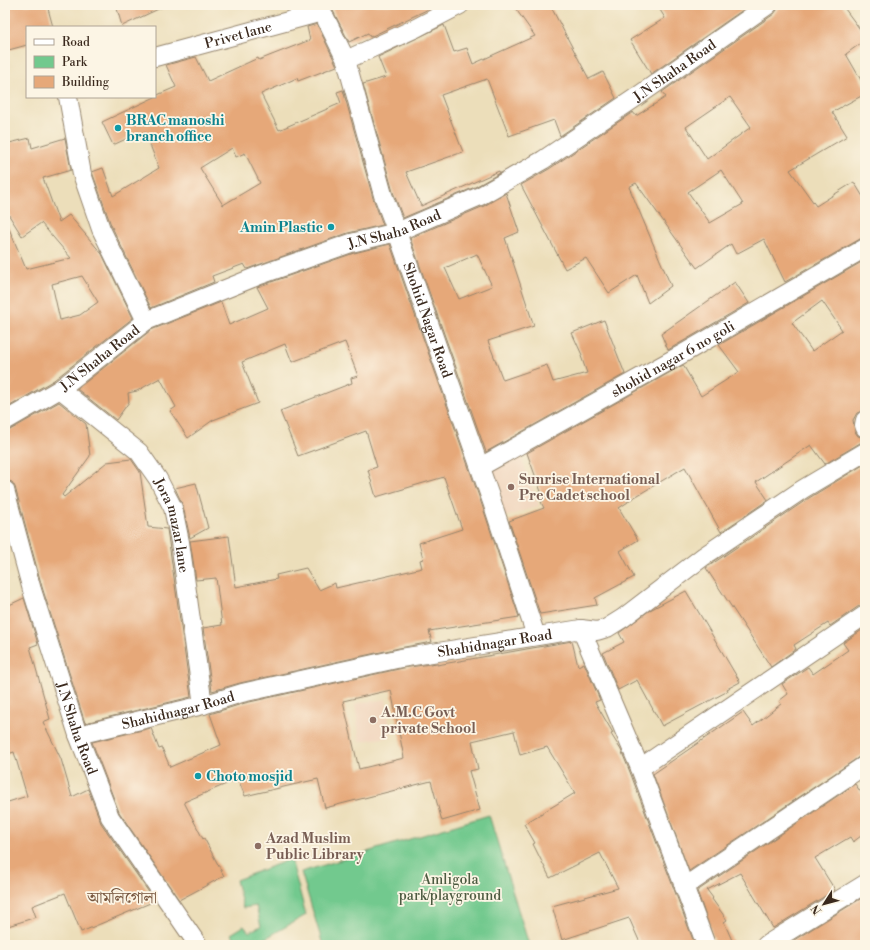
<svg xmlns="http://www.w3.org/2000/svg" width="870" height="950" font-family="'Libre Bodoni','Noto Serif Bengali',serif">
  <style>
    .built { fill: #f1d5bd }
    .green { fill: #72c98e; stroke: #567a56 }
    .building { fill: #e6a879; fill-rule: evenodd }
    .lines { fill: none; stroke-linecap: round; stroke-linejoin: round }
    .street-casing { stroke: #94846c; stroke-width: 20 }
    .street { stroke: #fff; stroke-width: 18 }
    .culture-dot { fill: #0f9aa8; stroke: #fcf5e5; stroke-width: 1.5 }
    .education-dot { fill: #8d6e63; stroke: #fcf5e5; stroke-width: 1.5 }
    .labels { text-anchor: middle; stroke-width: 3.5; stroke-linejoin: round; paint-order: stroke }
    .street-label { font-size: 14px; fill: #3b2a1e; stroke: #fcf5e5 }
    .culture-label { font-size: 14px; font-weight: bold; fill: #0d838f; stroke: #fcf5e5; text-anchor: start }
    .education-label { font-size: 14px; font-weight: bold; fill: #785e54; stroke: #fcf5e5; text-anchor: start }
    .park-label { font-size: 14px; fill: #4c5a40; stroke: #fcf5e5 }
    .quarter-label { font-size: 16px; fill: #77563e; stroke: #fcf5e5 }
  </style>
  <rect width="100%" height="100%" fill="#fcf5e5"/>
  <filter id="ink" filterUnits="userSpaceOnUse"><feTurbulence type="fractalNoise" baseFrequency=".025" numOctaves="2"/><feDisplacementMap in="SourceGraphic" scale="8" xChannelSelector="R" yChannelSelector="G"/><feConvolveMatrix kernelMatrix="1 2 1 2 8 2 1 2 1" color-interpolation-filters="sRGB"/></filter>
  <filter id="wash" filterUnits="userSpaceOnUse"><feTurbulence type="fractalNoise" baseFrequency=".012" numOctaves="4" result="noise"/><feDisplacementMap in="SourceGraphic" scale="16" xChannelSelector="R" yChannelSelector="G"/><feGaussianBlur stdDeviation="0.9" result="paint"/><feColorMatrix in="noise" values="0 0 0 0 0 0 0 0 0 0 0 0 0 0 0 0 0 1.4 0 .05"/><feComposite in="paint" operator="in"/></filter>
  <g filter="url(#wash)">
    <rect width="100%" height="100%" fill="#ecdeba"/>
    <g class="built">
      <polygon points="520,454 539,506 502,518 483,467"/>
      <polygon points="386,699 391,737 360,741 355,704"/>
    </g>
    <g class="green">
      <polygon points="489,815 529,945 323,945 301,872"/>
      <polygon points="291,859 306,915 254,945 239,945 231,934 244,926 249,932 261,926 256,906 243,908 236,880"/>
    </g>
    <g id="blocks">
      <g class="building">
        <polygon points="5,5 47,5 53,27 27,27 27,45 5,51"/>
        <polygon points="116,5 167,5 122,26"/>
        <polygon points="340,5 437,5 370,37 368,33 349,42 332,9"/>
        <polygon points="513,5 550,5 589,79 603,72 616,98 560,136 554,120 509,136 487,79 441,95 463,152 406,172 421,206 499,171 500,173 475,187 403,218 393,192 363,84 386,77 378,57 444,25 454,52 467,48 473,64 535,36"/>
        <polygon points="657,5 750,5 651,74 630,40 665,18"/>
        <path d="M778,5H842L865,36V40L846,54L865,87V94L832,112L847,136L790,170L816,206L854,182L865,200V238L860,239L785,282L764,239L736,254L731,244L697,268L636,183L629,187L671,286L648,303L637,275L609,293L586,258L565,269L521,185L549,169L633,112L636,116L666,97L662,92L774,14L777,10ZM730,97L751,127L707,159L686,127ZM721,170L743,204L710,223L688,192Z"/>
        <path d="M317,24L337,66L298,81L297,78L261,94L279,130L341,103L337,92L343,90L373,198L383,225L348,233L247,269L244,264L212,276L214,282L151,308L111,225L92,172L103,168L113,196L159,168L145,132L140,135L139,133L113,145L102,122L155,97V96L176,87L166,65L196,57L208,81L258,58L259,60L310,40L307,27ZM232,148L236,157L245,153L260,183L223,205L200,168Z"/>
        <path d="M30,138L32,148L65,138L71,170L43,178L59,222L69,215L102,254L133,318L54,380L5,409V219L26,269L71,258L41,223L22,236L5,209V144ZM82,276L98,302L80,315L60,320L52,284Z"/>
        <path d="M506,193L519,232L505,238L534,326L488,341L503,380L547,365L553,382L587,373L581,356L582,355L572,333L604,320L625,374L486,452L410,238L484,206ZM477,254L492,286L459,299L445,268Z"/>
        <polygon points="390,244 482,505 519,617 429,631 432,642 399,648 240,683 212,691 203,628 222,625 216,578 196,580 190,541 229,536 236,587 277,579 276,575 306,568 319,590 335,583 336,588 422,568 420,560 423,559 419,543 462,529 444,477 376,497 368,470 377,467 366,431 298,456 280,411 352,383 351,378 358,376 345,342 292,362 285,344 242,362 258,403 213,420 188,438 170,411 176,407 160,378 137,391 128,393 129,402 116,420 77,389 151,330 221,302 229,325 268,308 257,287 354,253"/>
        <path d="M865,260V410L857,413L853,420L855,432L858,436L865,438V442L860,443L825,464L811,445L756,482L768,500L721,532L685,467L628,501V502L619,508L638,540L620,551L634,577L595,598L597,605L540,614L509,521L544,508L541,502L544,500L527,453L683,365L701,396L739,372L719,345ZM822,301L842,330L812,351L792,323Z"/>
        <polygon points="735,282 749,303 668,350 661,334"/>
        <polygon points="59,402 86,424 90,456 62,495 64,497 107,462 131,459 140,472 148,527 167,529 191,697 85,723 42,587 15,487 12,482 5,480 5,431 10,430"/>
        <polygon points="863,465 865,468 865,605 859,606 830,626 828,623 794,645 796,649 771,667 706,568 809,498"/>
        <polygon points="196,483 208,528 190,538 183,506 175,488"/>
        <polygon points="686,591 740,682 727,689 728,691 662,726 637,680 618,690 603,653 624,642 619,633 650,610"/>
        <polygon points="24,598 38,644 30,647 50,719 43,722 61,759 72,797 88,789 101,823 155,901 81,932 65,893 32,906 36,917 5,927 5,803 27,796 14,752 5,755 5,607"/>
        <polygon points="865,628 865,753 689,871 653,774 743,712 753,726 781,704 779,701 788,694 782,684 808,667 813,674 848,650 843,643"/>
        <path d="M572,641L578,666L584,663L600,700L595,702L613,733L611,734L621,750L630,772L695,945H641L629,918L562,940L552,906L618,888L600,853L550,878L533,844L535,843L524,824L575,793L547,747L520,755L514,731L472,741L478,769L469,771L480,810L442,821L431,781L325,808L318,779L245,796L238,779L184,802L203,839L204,838L224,876L179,900L119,812L92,742L151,728L159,749L162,748L170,767L221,745L210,714L245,703L403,668L437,663V665ZM391,690L404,758L359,769L343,701Z"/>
        <polygon points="855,784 865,798 865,833 853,842 850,837 815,858 835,890 773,928 740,873 707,890 713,898 712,899 727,920 724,922 734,945 716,945 697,891"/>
        <polygon points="865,896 865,945 786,945"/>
      </g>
    </g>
  </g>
  <g filter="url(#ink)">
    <use href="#blocks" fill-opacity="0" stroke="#94846c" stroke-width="1"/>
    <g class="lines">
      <defs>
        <g id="street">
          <path id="s1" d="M319,5L346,60L383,195L397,232L492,502L536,636"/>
          <path id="s2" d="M155,57L322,12"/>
          <polyline points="346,60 416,28 460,5"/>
          <polyline points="68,97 82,174 101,229 146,321"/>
          <path id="s3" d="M60,389L139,452L158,479L173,508L180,542L203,705"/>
          <polyline points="865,420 864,425 865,428"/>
          <path id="s4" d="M5,421L60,389L146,321L260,275L351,243L397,232L480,196L543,160L635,98L768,5"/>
          <path id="s5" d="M480,467L684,353L865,248"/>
          <path id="s6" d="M5,490L32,590L78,735L110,817L198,945"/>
          <polyline points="581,629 597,631 607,628 623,618 704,556 803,489 865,452"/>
          <path id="s7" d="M78,735L203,705L242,693L401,658L581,629L640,768L706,945"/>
          <polyline points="640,768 865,615"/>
          <polyline points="684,887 865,765"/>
          <polyline points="766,945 865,884"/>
        </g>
      </defs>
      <use href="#street" class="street-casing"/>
      <use href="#street" class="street"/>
    </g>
  </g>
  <g class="culture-dot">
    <circle cx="118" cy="128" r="4"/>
    <circle cx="331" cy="227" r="4"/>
    <circle cx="198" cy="776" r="4"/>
  </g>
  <g class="education-dot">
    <circle cx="511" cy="487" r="4"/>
    <circle cx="373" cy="720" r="4"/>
    <circle cx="258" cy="846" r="4"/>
  </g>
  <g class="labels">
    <g class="street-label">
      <text dy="5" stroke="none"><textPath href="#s2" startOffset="86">Privet lane</textPath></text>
      <text dy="5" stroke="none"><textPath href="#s4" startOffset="762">J.N Shaha Road</textPath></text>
      <text dy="5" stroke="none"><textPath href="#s4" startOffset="438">J.N Shaha Road</textPath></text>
      <text dy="5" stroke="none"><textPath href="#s1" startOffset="334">Shohid Nagar Road</textPath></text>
      <text dy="5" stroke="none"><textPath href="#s4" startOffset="114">J.N Shaha Road</textPath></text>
      <text dy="5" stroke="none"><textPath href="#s5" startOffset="221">shohid nagar 6 no goli</textPath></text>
      <text dy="5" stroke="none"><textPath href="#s3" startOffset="183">Jora mazar lane</textPath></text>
      <text dy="5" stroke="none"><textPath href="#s7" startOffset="427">Shahidnagar Road</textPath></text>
      <text dy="5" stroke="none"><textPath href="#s7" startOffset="103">Shahidnagar Road</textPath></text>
      <text dy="5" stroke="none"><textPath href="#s6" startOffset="249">J.N Shaha Road</textPath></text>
    </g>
    <g class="culture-label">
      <text x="126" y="125">BRAC manoshi<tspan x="126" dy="16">branch office</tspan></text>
      <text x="323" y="232" text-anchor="end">Amin Plastic</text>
      <text x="206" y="781">Choto mosjid</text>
    </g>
    <g class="education-label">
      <text x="519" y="484">Sunrise International<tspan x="519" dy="16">Pre Cadet school</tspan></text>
      <text x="381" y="717">A.M.C Govt<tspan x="381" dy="16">private School</tspan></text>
      <text x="266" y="843">Azad Muslim<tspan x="266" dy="16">Public Library</tspan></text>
    </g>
    <g class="park-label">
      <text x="450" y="884">Amligola<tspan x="450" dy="16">park/playground</tspan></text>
    </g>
    <g class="quarter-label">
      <text x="122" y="903">আমলিগোলা</text>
    </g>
  </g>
  <rect width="870" height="950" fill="none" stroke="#fcf5e5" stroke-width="20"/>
  <rect x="26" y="26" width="130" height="72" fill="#fcf5e5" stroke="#afa495"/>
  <rect x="34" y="39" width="20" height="6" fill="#ffffff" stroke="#afa495"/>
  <text x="62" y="46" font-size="12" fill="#3b2a1e">Road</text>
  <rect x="34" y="56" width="20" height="12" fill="#72c98e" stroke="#afa495"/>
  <text x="62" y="66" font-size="12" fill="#3b2a1e">Park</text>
  <rect x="34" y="76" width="20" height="12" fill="#e6a879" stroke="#afa495"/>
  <text x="62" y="86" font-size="12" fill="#3b2a1e">Building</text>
  <g transform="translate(824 904) rotate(234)" stroke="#fcf5e5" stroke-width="3" paint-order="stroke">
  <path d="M0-3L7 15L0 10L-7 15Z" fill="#3b2a1e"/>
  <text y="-6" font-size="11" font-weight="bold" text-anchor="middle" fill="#3b2a1e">N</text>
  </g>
</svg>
